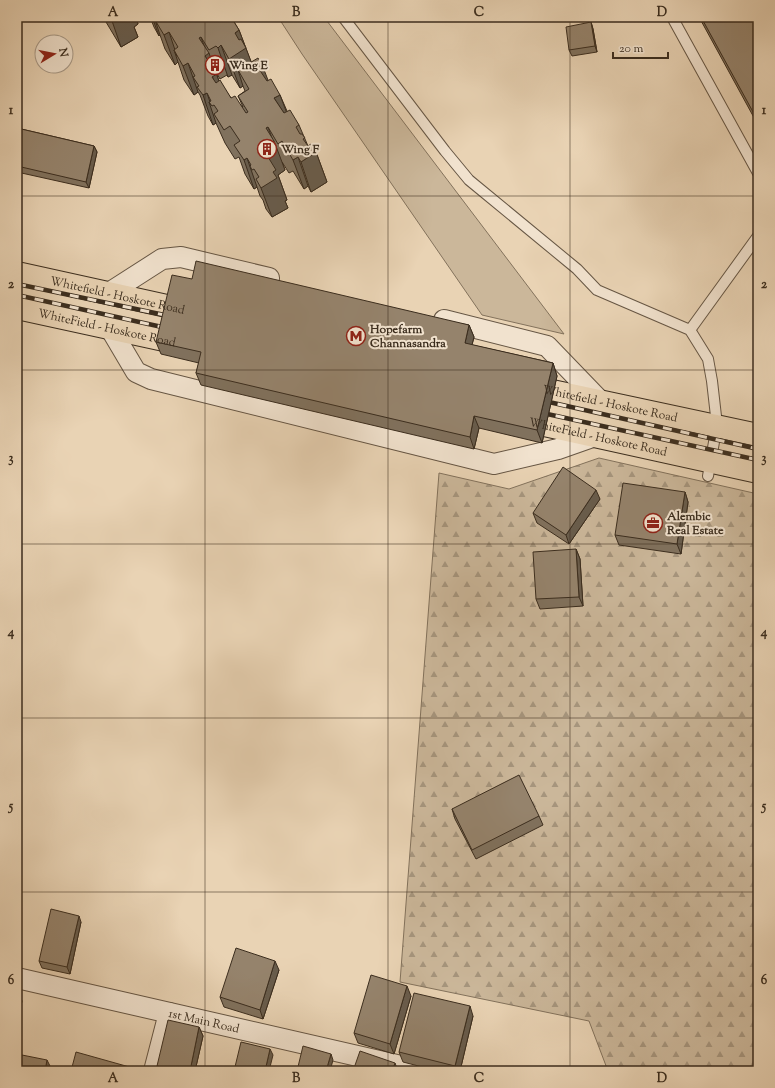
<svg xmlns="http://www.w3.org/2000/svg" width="775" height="1088" font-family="'Sorts Mill Goudy',serif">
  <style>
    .grass { fill: #cbb79a; stroke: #83725c }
    .forest { fill: url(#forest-firs); stroke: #83725c }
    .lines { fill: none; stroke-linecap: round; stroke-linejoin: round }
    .service-casing { stroke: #665644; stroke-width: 12 }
    .minor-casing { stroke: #665644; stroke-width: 22 }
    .primary-casing { stroke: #3b2d1e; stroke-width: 24 }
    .service { stroke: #f1e2ce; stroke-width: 10 }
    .minor { stroke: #f1e2ce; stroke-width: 20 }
    .primary { stroke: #e9d3b4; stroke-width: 22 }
    .rail-casing { stroke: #3b2d1e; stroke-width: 4.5 }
    .rail { stroke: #f1e2ce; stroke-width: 3; stroke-dasharray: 9; stroke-linecap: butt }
    .wall { fill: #80715d; stroke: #3b2d1e; fill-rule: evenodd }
    .shaded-wall { fill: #685c4c; stroke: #3b2d1e }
    .building { fill: #95836c; stroke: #3b2d1e }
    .grid { fill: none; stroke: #3b2d1e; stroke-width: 1; stroke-opacity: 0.55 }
    .labels { text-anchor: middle; stroke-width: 4; stroke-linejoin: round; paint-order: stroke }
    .poi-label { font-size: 12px; font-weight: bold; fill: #3b2d1e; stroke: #f1e2ce; text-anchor: start }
    .street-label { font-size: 12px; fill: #3b2d1e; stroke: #f1e2ce }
    .neatline { fill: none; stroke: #3b2d1e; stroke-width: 1.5 }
    .grid-label { font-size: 13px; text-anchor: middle; font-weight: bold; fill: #3b2d1e }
  </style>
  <defs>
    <pattern id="forest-firs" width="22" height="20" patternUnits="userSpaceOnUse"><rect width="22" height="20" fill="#cbb79a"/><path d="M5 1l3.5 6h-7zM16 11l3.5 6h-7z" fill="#a6957d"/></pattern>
  </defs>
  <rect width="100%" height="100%" fill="#e9d3b4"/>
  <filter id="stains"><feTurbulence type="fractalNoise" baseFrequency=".005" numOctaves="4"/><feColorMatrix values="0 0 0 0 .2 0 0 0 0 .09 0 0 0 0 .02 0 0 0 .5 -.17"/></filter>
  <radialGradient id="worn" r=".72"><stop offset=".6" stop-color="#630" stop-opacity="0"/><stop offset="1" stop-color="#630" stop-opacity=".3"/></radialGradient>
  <polygon class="grass" points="278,17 324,17 564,334 482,315 302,54"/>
  <polygon class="forest" points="599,458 758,494 758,1071 608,1071 589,1021 400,982 439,473 509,489"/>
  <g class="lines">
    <defs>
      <g id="service">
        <polyline points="343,17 445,151 469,180 577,269 597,290 690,330 708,359 712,381 717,425 708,476"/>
        <polyline points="672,17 758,173"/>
        <polyline points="690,330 758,236"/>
      </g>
      <g id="minor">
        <polyline points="109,293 162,259 181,257 269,278"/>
        <polyline points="444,320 547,346 600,401"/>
        <polyline points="110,328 136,372 151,379 494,464 558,449 595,436"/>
        <path id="s1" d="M17,978L423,1071"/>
        <polyline points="154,1071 169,1013"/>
      </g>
      <g id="primary">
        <path id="s2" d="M17,273L194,312"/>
        <path id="s3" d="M17,308L187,345"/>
        <path id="s4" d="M524,385L758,435"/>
        <path id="s5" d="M517,419L758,472"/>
      </g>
    </defs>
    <use href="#service" class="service-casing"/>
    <use href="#minor" class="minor-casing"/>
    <use href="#primary" class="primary-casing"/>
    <use href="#service" class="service"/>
    <use href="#minor" class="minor"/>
    <use href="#primary" class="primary"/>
    <defs>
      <g id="rail">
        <polyline points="17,284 174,317"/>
        <polyline points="17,295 171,329"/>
        <polyline points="540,400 758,449"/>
        <polyline points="538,412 758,460"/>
      </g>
    </defs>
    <use href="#rail" class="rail-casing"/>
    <use href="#rail" class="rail"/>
  </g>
  <g class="wall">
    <polygon points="103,17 136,17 138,24 134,27 138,37 121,47"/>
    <path d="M150,17H231L239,30L251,62L280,95L287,111L299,125L308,146L316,152L327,182L311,192L308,186L304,189L293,171L289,173L282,162L285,170L278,175L287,200L285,201L288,208L272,217L266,209L263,200L260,196L257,187L254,189L245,174L239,157L235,159L225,143L216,123L213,125L208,116L200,95L198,92L194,95L184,80L178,62L175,65L165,49L160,35L159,36L154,27ZM216,72L220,79L227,75L228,77L232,75L240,88L243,86L245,91L238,96L243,107L231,98L219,81Z"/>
    <polygon points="699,17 758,17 758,125"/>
    <polygon points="591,22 593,29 597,52 572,56 569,50"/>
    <polygon points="17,128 94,146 97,152 89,188 17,172"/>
    <polygon points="192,279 469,325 474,337 472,345 553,363 557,376 542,443 479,428 474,449 201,385 196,373 199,363 161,354 156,342"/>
    <polygon points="685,492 688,502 681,554 619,545 615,535"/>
    <polygon points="600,499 569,544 537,523 533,513"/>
    <polygon points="576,549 580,559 583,606 540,609 536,599"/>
    <polygon points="452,809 539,816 543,825 476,859 455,819"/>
    <polygon points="81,922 70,974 42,968 39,961"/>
    <polygon points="279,970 263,1019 224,1007 220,997"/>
    <polygon points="411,996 394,1054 358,1043 354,1033"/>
    <polygon points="473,1016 460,1071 438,1071 403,1062 399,1052"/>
    <polygon points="199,1027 203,1036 195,1071 159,1071 157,1066"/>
  </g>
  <g class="shaded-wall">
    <polygon points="112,17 136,17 138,24 134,27 138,37 121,47 111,18"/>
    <polygon points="152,17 155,17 158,25 155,20 160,35 159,36"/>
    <polygon points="591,22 593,29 597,52 595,46"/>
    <polygon points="239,30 257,77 238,70 243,86 240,88 229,59 235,33"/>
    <polygon points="169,32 177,56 174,50 178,62 175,65 164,35"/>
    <polygon points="201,37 207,54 209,53 227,104 223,107 199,38"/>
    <polygon points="221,45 232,75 228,77 218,48"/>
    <polygon points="188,63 198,92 194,95 183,66"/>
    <polygon points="263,67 274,96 259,69"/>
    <polygon points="207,93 211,105 209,102 216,123 213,125 203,95"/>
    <polygon points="280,95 291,124 274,98"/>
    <polygon points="268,127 273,141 274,141 285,170 278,175 287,200 285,201 288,208 272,217 261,188 265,152 266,146 266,128"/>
    <polygon points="94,146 97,152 89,188 86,182"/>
    <polygon points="316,152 327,182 311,192 301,162"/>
    <polygon points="298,157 308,186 304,189 293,160"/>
    <polygon points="247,158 257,187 254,189 244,160"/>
    <polygon points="469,325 474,337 469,356 465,343"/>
    <polygon points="553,363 557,376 542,443 537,430"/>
    <polygon points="474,416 479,428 474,449 470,437"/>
    <polygon points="596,490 600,499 569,544 566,535"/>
    <polygon points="685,492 688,502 681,554 677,544"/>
    <polygon points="576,549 580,559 583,606 579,597"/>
    <polygon points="79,916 81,922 70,974 67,967"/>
    <polygon points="275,961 279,970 263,1019 260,1010"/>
    <polygon points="407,986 411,996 394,1054 390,1044"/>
    <polygon points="19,994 22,1001 17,1025 17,1007"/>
    <polygon points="470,1006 473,1016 460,1071 457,1071 455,1066"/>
    <polygon points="199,1027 203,1036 195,1071 190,1071"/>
    <polygon points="270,1049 273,1055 269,1071 265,1071"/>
    <polygon points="18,1052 21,1059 18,1071 17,1071 17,1059"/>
    <polygon points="331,1054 333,1060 330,1071 326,1071"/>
    <polygon points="47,1060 50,1066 49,1071 45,1071"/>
    <polygon points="395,1063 398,1071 392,1071"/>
  </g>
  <g class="building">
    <polygon points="158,17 224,17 225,18 226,17 231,17 239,30 235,33 239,40 241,39 246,48 229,59 221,45 218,48 216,46 209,50 201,37 199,38 209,53 205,56 217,74 212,77 216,83 220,80 231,98 235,96 246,113 248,112 238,96 249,89 238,70 258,58 263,67 259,69 267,81 271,79 280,95 274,98 284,113 290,110 299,125 296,127 300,134 302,134 305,138 303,139 308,146 311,144 316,152 301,162 298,157 293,160 282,141 278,144 268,127 266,128 274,141 266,146 269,149 265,152 276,170 273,172 277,178 261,188 256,179 259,177 254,169 252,170 250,166 251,165 247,158 244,160 234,145 240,141 230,126 224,130 214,114 218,111 214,105 212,106 209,102 211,101 207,93 203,95 197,87 199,86 193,77 195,76 188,63 183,66 174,50 178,47 169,32 164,35 155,20 158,18"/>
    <polygon points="701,17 758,17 758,121"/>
    <polygon points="591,22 595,46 569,50 566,27"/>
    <polygon points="17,128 94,146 86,182 17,166"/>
    <polygon points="196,261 469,325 465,343 553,363 537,430 474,416 470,437 196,373 201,352 156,342 172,275 192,279"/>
    <polygon points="563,467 596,490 566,535 533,513"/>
    <polygon points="623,483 685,492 677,544 615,535"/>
    <polygon points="576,549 579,597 536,599 533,552"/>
    <polygon points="519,775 539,816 472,850 452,809"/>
    <polygon points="51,909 79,916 67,967 39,961"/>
    <polygon points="236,948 275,961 260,1010 220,997"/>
    <polygon points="371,975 407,986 390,1044 354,1033"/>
    <polygon points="414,993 470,1006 455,1066 399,1052"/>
    <polygon points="17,994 19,994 17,1007"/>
    <polygon points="168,1020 199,1027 190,1071 179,1071 157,1066"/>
    <polygon points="241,1042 270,1049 265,1071 234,1071"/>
    <polygon points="303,1046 331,1054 326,1071 297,1071"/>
    <polygon points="360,1051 395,1063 392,1071 353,1071"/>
    <polygon points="17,1052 18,1052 17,1059"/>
    <polygon points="76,1052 133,1068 133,1071 71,1071"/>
    <polygon points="22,1055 47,1060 45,1071 19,1071"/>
  </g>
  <path class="grid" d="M205,17V1071M388,17V1071M570,17V1071M17,196H758M17,370H758M17,544H758M17,718H758M17,892H758"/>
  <defs>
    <symbol id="building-ring" viewBox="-11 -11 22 22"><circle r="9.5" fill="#f1e2ce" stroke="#8f2418" stroke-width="1.5"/><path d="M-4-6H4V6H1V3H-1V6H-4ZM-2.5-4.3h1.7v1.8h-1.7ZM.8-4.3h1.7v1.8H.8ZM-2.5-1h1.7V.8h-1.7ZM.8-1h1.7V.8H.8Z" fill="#8f2418"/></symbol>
    <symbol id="metro-ring" viewBox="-11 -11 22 22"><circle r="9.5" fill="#f1e2ce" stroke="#8f2418" stroke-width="1.5"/><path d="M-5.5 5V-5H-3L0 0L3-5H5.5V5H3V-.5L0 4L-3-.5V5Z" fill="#8f2418"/></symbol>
    <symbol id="office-ring" viewBox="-11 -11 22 22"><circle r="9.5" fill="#f1e2ce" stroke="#8f2418" stroke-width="1.5"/><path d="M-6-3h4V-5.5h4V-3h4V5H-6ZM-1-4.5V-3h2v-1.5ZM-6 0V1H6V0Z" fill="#8f2418"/></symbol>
  </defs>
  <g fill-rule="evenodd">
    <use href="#building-ring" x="204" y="54" width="22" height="22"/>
    <use href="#building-ring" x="256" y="138" width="22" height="22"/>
    <use href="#metro-ring" x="345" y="325" width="22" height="22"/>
    <use href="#office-ring" x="642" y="512" width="22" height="22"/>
  </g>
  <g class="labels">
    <g class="poi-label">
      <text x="229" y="69">Wing E</text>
      <text x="281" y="153">Wing F</text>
      <text x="370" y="333">Hopefarm<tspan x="370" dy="14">Channasandra</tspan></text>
      <text x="667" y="520">Alembic<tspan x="667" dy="14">Real Estate</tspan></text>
    </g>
    <g class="street-label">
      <text dy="4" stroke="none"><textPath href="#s2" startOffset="103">Whitefield - Hoskote Road</textPath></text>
      <text dy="4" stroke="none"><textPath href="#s3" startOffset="92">WhiteField - Hoskote Road</textPath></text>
      <text dy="4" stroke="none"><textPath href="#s4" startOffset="88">Whitefield - Hoskote Road</textPath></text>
      <text dy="4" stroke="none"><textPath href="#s5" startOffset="83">WhiteField - Hoskote Road</textPath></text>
      <text dy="4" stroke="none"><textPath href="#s1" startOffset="192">1st Main Road</textPath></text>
    </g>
  </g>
  <rect width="775" height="1088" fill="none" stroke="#e9d3b4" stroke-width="44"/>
  <g transform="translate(54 54) rotate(80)"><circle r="19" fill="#f1e2ce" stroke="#a89a88"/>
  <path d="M0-3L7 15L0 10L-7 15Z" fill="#8f2418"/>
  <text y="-6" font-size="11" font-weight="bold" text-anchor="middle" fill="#3b2d1e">N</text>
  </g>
  <path d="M613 52v6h55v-6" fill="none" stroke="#3b2d1e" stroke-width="2"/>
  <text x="619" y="52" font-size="12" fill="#3b2d1e" stroke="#f1e2ce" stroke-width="3" paint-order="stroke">20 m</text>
  <rect x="22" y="22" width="731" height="1044" class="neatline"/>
  <g class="grid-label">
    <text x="113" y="16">A</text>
    <text x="296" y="16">B</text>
    <text x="479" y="16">C</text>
    <text x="662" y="16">D</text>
    <text x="11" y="114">1</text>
    <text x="764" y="114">1</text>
    <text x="11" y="288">2</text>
    <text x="764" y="288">2</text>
    <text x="11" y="462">3</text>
    <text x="764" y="462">3</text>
    <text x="11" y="636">4</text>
    <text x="764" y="636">4</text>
    <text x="11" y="810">5</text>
    <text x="764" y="810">5</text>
    <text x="11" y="984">6</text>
    <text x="764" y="984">6</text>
    <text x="113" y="1082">A</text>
    <text x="296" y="1082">B</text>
    <text x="479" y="1082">C</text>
    <text x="662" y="1082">D</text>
  </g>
  <rect width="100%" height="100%" filter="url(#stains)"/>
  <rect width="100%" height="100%" fill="url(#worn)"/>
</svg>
